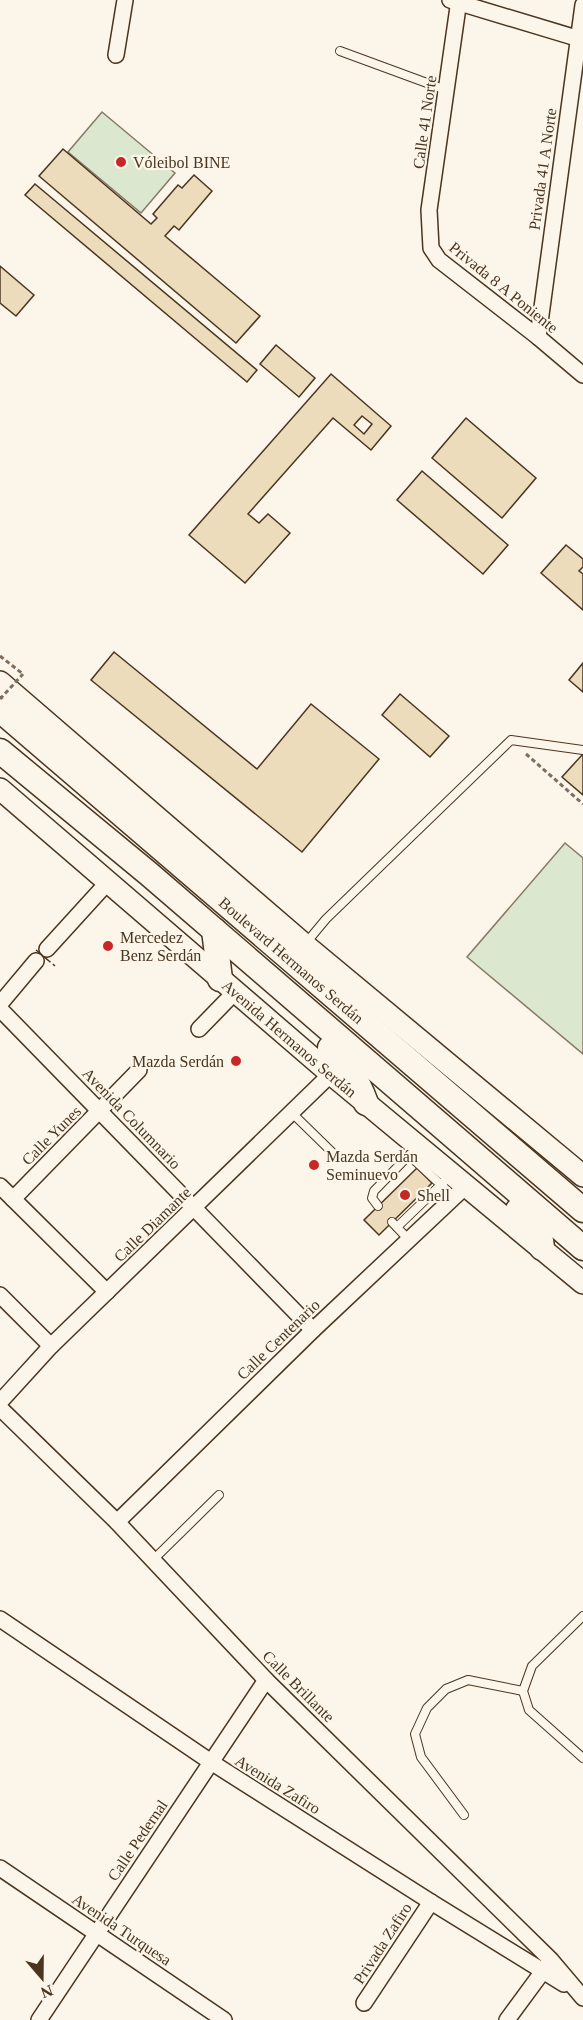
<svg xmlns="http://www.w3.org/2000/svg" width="583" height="2020" font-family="Georgia,serif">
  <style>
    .green { fill: #dce7d0; stroke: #887966; stroke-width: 1.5 }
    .building { fill: #ecdcbc; stroke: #4a3520; stroke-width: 1.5; fill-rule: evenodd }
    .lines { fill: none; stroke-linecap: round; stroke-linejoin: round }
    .lane-casing { stroke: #4a3520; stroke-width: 10 }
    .street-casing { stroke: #4a3520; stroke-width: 18 }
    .secondary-casing { stroke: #4a3520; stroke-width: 24 }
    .primary-casing { stroke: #4a3520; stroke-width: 27 }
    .path { stroke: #7f6f5c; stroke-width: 3; stroke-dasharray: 4.5 3; stroke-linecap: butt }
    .lane { stroke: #fbf6e9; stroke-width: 8 }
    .street { stroke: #fbf6e9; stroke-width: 15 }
    .secondary { stroke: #fbf6e9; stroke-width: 21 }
    .primary { stroke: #fbf6e9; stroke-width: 24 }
    .path-bridge { stroke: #7f6f5c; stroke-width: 3; stroke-dasharray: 4.5 3; stroke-linecap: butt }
    .fence { stroke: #4a3520; stroke-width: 1.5; stroke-dasharray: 8 3; stroke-linecap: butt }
    .poi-dot { fill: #c62828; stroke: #fbf6e9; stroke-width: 2 }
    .labels { text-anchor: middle; stroke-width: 4.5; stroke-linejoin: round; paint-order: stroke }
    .street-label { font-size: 16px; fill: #4a3520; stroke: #fbf6e9 }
    .poi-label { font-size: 16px; fill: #4a3520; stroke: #fbf6e9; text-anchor: start }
  </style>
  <rect width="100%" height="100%" fill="#fbf6e9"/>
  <g class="green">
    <polygon points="102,112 175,173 141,213 68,152"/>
    <polygon points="565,843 583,858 583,1054 467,957"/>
  </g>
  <g class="building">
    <polygon points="63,149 151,224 157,218 153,214 178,185 182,188 194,175 212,191 179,230 174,226 165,236 260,316 236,343 39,176"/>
    <polygon points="35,184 257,370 247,382 25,195"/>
    <polygon points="0,266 34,295 16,316 0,303"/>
    <polygon points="276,345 315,378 299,397 260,364"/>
    <path d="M331,374L391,426L371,450L333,418L248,514L259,523L268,514L290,533L245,583L189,535ZM362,416L372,424L364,434L354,425Z"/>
    <polygon points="466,418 536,478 502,518 432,458"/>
    <polygon points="422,471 508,545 483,574 397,500"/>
    <polygon points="566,545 583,559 583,567 579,571 583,574 583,610 541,573"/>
    <polygon points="114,652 257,769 311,704 379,759 302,852 91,680"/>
    <polygon points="583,663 583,692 569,680"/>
    <polygon points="400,694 449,736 430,757 382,715"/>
    <polygon points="582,755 583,756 583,795 562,777"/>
    <polygon points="417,1168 432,1183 379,1235 364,1220"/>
  </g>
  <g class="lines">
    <defs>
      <g id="lane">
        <polyline points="340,51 446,90"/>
        <polyline points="306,943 326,919 511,740 583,750"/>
        <polyline points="292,1113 337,1157"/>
        <polyline points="409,1155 454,1197"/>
        <polyline points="378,1206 372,1198 374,1191 417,1147"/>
        <polyline points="392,1222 409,1240"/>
        <polyline points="397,1227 450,1176"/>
        <polyline points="153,1560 219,1495"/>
        <polyline points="583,1616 532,1666 523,1691 529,1710 583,1758"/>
        <polyline points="464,1815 421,1757 415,1734 427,1708 446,1689 468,1680 523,1691"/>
      </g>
      <g id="street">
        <polyline points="450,0 583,40"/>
        <polyline points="459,0 429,210 431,248 439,260 538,337 583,375"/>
        <polyline points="116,55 125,0"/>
        <polyline points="538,337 583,5"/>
        <polyline points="47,949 108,882"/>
        <polyline points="0,1004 36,961"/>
        <polyline points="0,1009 313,1330"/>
        <polyline points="199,1029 235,992"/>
        <polyline points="0,1186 107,1292"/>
        <polyline points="13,1199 139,1070"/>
        <polyline points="0,1295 51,1346"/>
        <polyline points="0,1402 51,1346 331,1074"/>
        <polyline points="0,1408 117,1522 266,1680 551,1960 583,1998"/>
        <polyline points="117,1522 313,1330 467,1185"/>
        <polyline points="0,1619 211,1762 431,1902 564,1984"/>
        <polyline points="0,1868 224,2020"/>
        <polyline points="364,2003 431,1902"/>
        <polyline points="39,2020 266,1680"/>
        <polyline points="507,2020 549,1963"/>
      </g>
      <g id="secondary">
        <polyline points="0,682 305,945 583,1176"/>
        <path id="s1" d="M0,789L331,1074L583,1283"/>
      </g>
      <g id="primary">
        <path id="s2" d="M0,710L583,1210"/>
        <polyline points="0,751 149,874 583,1248"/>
        <polyline points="214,930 220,979"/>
        <path d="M330,1048C348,1067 357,1078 366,1103"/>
        <path d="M518,1210C531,1222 541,1229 542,1248"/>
      </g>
    </defs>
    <use href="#lane" class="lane-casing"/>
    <use href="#street" class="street-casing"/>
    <use href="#secondary" class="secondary-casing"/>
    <use href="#primary" class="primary-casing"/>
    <g class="path">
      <polyline points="0,656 23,674"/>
      <polyline points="526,754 583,804"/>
    </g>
    <use href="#lane" class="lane"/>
    <use href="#street" class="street"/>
    <use href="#secondary" class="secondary"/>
    <use href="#primary" class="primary"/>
    <polyline class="path-bridge" points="0,699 23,674"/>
    <polyline class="fence" points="36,950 55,966"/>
  </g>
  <g class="poi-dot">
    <circle cx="121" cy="162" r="6"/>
    <circle cx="108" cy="946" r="6"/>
    <circle cx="236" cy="1061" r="6"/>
    <circle cx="314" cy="1165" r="6"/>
    <circle cx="405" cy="1195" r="6"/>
  </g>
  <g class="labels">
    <g class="street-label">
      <text transform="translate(424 122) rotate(-82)" y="6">Calle 41 Norte</text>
      <text transform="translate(542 169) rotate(-82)" y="6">Privada 41 A Norte</text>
      <text transform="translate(504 287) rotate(39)" y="6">Privada 8 A Poniente</text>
      <text dy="6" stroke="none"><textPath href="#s2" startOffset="384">Boulevard Hermanos Serdán</textPath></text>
      <text dy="6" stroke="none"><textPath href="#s1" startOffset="382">Avenida Hermanos Serdán</textPath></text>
      <text transform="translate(132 1118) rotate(46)" y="6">Avenida Columnario</text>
      <text transform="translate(51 1135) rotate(-45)" y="6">Calle Yunes</text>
      <text transform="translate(152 1224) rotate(-44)" y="6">Calle Diamante</text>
      <text transform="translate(278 1339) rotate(-44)" y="6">Calle Centenario</text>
      <text transform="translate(299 1686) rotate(45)" y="6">Calle Brillante</text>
      <text transform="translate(278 1784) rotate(32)" y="6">Avenida Zafiro</text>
      <text transform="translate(137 1840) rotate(-56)" y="6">Calle Pedernal</text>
      <text transform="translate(122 1929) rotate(34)" y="6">Avenida Turquesa</text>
      <text transform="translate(382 1943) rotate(-57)" y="6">Privada Zafiro</text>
    </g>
    <g class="poi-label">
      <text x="133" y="168">Vóleibol BINE</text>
      <text x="120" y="943">Mercedez<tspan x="120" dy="18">Benz Serdán</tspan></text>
      <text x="224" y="1067" text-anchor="end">Mazda Serdán</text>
      <text x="326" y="1162">Mazda Serdán<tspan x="326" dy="18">Seminuevo</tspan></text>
      <text x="417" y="1201">Shell</text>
    </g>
  </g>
  <g transform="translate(42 1978) rotate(160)" stroke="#fbf6e9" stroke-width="4.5" paint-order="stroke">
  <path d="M0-4.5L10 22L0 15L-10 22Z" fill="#4a3520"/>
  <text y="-9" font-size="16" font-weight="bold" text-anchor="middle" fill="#4a3520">N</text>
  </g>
</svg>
